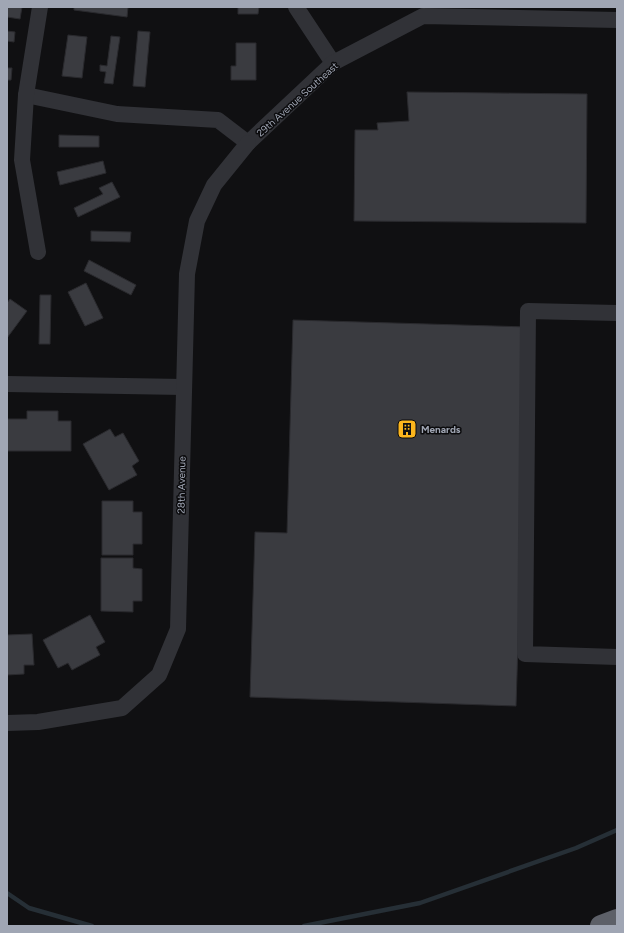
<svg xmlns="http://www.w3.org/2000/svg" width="624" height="933" font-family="Figtree,sans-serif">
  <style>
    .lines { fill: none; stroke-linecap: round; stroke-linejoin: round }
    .stream { stroke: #262f36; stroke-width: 4.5 }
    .building { fill: #3a3b40; stroke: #2a2a2e }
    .minor { stroke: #313237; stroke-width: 16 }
    .highway { stroke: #5d6068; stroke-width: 22 }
    .labels { text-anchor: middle; stroke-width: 3; stroke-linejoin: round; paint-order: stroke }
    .street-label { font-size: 10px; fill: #a0a6b4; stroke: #0b0b0d }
    .poi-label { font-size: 10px; font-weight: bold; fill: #a0a6b4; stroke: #0b0b0d; text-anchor: start }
  </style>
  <rect width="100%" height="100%" fill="#101012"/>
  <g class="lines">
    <g class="stream">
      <polyline points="7,893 29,908 92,926"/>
      <polyline points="304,926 420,903 576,848 617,830"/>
    </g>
  </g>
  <g class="building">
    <polygon points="7,7 22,7 20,19 7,17"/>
    <polygon points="74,7 128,7 127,17 74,10"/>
    <polygon points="238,7 259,7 258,14 238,14"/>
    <polygon points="7,31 15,32 14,42 7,41"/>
    <polygon points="138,31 150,32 145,87 133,86"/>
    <polygon points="68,35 87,37 82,78 62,76"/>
    <polygon points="111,36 120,37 113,84 104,83 106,72 100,71 100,65 107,66"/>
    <polygon points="236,43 256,43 256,80 231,80 231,66 236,66"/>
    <polygon points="7,68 12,68 11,80 7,80"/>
    <polygon points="407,92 587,94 586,223 354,221 355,130 378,130 377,123 409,121"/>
    <polygon points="59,135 99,136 99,147 59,147"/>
    <polygon points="103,161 106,173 60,185 57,172"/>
    <polygon points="112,182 120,197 78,217 74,208 103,194 99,188"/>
    <polygon points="91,231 131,232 130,242 91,241"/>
    <polygon points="89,260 136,285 131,295 84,271"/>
    <polygon points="86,283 103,318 85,326 68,292"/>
    <polygon points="40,295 51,295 50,344 39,344"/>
    <polygon points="10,299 27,311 7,338 7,303"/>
    <polygon points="293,320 528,327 516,706 250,697 255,532 287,533"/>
    <polygon points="27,411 58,411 58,421 71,421 71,451 7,451 7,419 27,419"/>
    <polygon points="110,429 115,437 123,433 139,461 132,466 137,475 109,490 83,444"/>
    <polygon points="102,501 133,501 133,512 142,512 142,544 133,544 133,555 102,555"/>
    <polygon points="101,558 133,558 133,568 142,569 142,601 133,601 133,612 101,611"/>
    <polygon points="90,615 105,642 96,647 100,655 72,670 68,663 58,668 43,640"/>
    <polygon points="32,634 34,665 24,665 24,674 7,675 7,635"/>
  </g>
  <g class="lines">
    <g class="minor">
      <polyline points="296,7 333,63"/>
      <polyline points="26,95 117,114 218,120 248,143 333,63 423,16 617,20"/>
      <polyline points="38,252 22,160 26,95 40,7"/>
      <polyline points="617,313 528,311 525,654 617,657"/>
      <polyline points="7,384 183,387"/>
      <polyline points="7,723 38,722 122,708 159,675 178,629 187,274 197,221 214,185 248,143"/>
    </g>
    <polyline class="highway" points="601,926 617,920"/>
  </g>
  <defs>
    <symbol id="building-square" viewBox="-11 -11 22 22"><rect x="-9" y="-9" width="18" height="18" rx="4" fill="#fdb61d" stroke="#0b0b0d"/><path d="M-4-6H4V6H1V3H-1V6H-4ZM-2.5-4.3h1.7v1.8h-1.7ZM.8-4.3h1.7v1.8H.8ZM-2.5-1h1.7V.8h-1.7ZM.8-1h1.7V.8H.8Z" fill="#111"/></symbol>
  </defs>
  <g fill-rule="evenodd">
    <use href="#building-square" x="396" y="418" width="22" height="22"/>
  </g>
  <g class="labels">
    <g class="street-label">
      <text transform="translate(297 99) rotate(-42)" y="4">29th Avenue Southeast</text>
      <text transform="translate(181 485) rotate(-89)" y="4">28th Avenue</text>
    </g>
    <g class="poi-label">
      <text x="421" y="433">Menards</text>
    </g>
  </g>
  <rect width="624" height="933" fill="none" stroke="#a0a6b4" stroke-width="16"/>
</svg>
